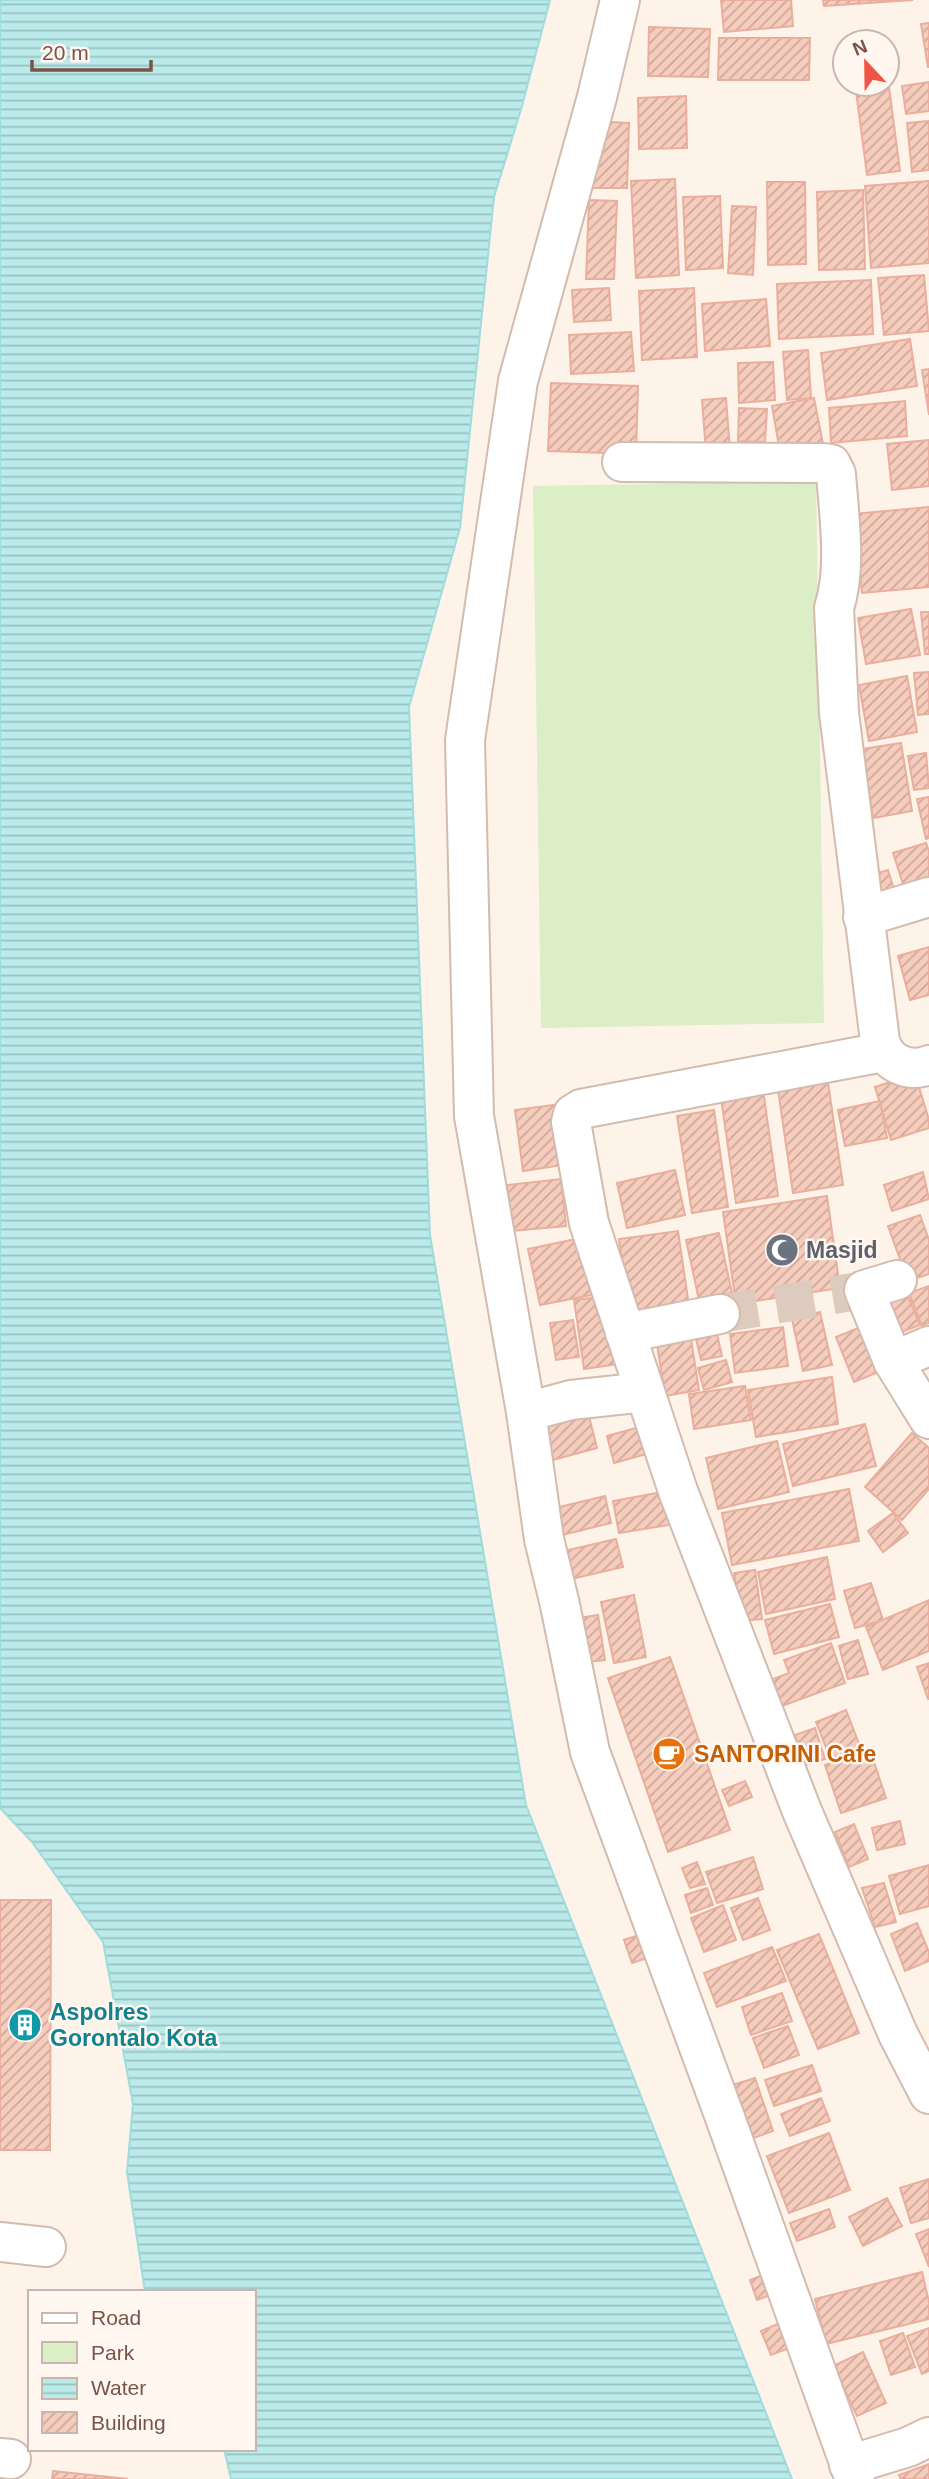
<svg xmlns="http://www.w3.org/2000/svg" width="929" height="2479" font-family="Arial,sans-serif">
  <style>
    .green { fill: #dbeec5 }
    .water { fill: url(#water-rules); stroke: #9fdcdd; stroke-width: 2 }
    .building { fill: url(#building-hatch); stroke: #eaaf9c; stroke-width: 2 }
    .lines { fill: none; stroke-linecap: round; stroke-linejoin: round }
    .minor-tunnel { stroke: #ddcbc0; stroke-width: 38; stroke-dasharray: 38 19; stroke-linecap: butt }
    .minor-casing { stroke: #d4bbaf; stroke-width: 42 }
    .minor { stroke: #fff; stroke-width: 38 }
    .labels { text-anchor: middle; stroke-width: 5; stroke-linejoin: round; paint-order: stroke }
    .worship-label { font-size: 23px; font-weight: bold; fill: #5b616d; stroke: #fff7f0; text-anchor: start }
    .food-label { font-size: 23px; font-weight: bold; fill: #c56008; stroke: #fff7f0; text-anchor: start }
    .culture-label { font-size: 23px; font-weight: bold; fill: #0d838f; stroke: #fff7f0; text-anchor: start }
  </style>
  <defs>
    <pattern id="water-rules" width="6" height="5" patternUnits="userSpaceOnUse" patternTransform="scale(1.75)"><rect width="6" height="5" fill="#baeaea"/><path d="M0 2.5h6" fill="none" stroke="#9cc0c0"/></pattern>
    <pattern id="building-hatch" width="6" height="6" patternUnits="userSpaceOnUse" patternTransform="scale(1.75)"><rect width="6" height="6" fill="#f6ccbd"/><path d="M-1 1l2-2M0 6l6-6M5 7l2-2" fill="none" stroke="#cca89c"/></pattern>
  </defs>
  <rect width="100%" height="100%" fill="#fef3e8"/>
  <polygon class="green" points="816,481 824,1023 541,1028 533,486"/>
  <polygon class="water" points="0,0 550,0 522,106 494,197 460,528 409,707 430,1235 526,1805 792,2479 231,2479 224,2449 254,2449 254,2292 145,2292 127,2172 133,2104 103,1942 32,1842 0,1808"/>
  <g class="building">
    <polygon points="721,0 791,0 793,26 724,32"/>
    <polygon points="823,0 913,0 824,6"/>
    <polygon points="929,23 929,67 928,67 921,24"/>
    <polygon points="649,27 710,29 708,77 648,76"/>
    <polygon points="719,38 810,38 809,80 718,80"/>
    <polygon points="929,82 929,111 906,114 902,86"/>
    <polygon points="889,87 900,171 867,175 856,91"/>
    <polygon points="686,96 687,148 639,149 638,98"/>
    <polygon points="592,121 629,123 627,188 590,188"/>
    <polygon points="929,121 929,170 912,172 907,123"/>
    <polygon points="675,179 679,275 636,278 631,181"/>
    <polygon points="929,181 929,263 871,268 865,186"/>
    <polygon points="767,182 805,182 806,264 768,265"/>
    <polygon points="863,190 865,269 819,270 817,192"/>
    <polygon points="720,196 723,268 686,270 683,197"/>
    <polygon points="589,200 617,201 614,279 586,279"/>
    <polygon points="732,206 756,207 753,275 728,273"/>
    <polygon points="924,275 929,331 884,335 878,278"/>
    <polygon points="871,280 873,334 779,339 777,284"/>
    <polygon points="609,288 611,320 574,322 572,290"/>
    <polygon points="694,288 697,357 642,360 639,291"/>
    <polygon points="766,299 770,346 705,351 702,304"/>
    <polygon points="631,332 634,371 571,374 569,335"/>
    <polygon points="910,339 917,386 827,400 821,353"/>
    <polygon points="808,350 811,398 787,400 783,352"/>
    <polygon points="773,362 775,400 739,403 738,363"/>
    <polygon points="929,369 929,415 922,370"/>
    <polygon points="551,383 638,386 636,454 548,451"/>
    <polygon points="726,398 730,450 706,452 702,400"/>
    <polygon points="814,398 823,444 780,452 772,406"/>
    <polygon points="905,401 907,436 831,443 829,408"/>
    <polygon points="739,408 767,409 765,442 738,441"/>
    <polygon points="929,440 929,486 892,490 887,444"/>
    <polygon points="929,507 929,587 862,593 854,514"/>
    <polygon points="911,609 920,655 866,664 858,618"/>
    <polygon points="921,612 929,612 929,654 925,654"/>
    <polygon points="929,672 929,714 918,715 914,673"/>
    <polygon points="907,676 917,732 869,741 859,685"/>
    <polygon points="901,743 912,811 873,818 862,749"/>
    <polygon points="926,753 929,788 914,790 908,756"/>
    <polygon points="929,797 929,838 926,839 917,799"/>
    <polygon points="926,843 929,851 929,885 906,893 893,853"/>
    <polygon points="888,870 896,896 873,903 866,877"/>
    <polygon points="929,947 929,995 910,1000 898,956"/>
    <polygon points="826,1069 843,1185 793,1193 776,1076"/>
    <polygon points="915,1074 929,1120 929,1128 891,1140 875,1087"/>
    <polygon points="763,1090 778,1196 736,1203 721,1098"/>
    <polygon points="880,1101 887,1138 845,1146 838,1110"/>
    <polygon points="560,1104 569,1164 523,1171 515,1110"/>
    <polygon points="714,1110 728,1207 692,1213 677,1116"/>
    <polygon points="675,1170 685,1215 627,1228 617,1183"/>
    <polygon points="923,1172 929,1199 892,1211 884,1185"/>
    <polygon points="561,1179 566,1226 512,1231 507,1185"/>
    <polygon points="827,1196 840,1288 736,1304 723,1212"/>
    <polygon points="920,1215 929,1240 929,1274 908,1281 888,1226"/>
    <polygon points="678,1231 690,1313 631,1322 619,1239"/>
    <polygon points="719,1233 732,1293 699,1300 686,1240"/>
    <polygon points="590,1236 602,1293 540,1305 528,1249"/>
    <polygon points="929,1286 929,1323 922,1326 909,1293"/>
    <polygon points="907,1294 920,1325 888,1337 874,1305"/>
    <polygon points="609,1296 618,1364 584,1369 574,1300"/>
    <polygon points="820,1312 832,1365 803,1371 792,1319"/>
    <polygon points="573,1320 579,1357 556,1360 550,1323"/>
    <polygon points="868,1324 886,1369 854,1382 836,1337"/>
    <polygon points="783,1327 788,1366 735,1373 730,1334"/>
    <polygon points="717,1334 722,1356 701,1360 696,1339"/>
    <polygon points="691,1339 699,1390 665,1396 657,1344"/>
    <polygon points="726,1360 732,1382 704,1390 698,1368"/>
    <polygon points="832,1377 838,1424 756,1437 748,1390"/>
    <polygon points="745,1386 751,1420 694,1429 689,1394"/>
    <polygon points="586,1404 597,1448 553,1460 542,1414"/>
    <polygon points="865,1424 876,1466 793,1486 783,1444"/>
    <polygon points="643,1426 650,1453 614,1463 607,1436"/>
    <polygon points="912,1433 929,1448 929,1489 902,1520 865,1487"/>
    <polygon points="777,1441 789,1492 718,1509 706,1458"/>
    <polygon points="849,1489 859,1541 732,1565 722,1513"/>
    <polygon points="668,1491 675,1524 619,1533 613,1501"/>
    <polygon points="605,1496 611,1523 558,1536 551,1509"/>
    <polygon points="893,1513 908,1533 883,1552 868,1531"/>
    <polygon points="616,1539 623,1567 571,1579 564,1551"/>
    <polygon points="827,1557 835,1599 766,1614 758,1572"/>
    <polygon points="755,1570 762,1619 741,1621 734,1573"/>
    <polygon points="871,1583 883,1620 855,1628 844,1591"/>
    <polygon points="634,1595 646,1657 614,1663 601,1602"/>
    <polygon points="929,1600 929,1651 883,1670 866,1627"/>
    <polygon points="830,1604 839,1637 774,1654 765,1620"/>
    <polygon points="598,1615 605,1660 586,1662 579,1618"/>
    <polygon points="858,1640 868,1674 848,1679 839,1646"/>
    <polygon points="831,1643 845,1683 782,1706 773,1679 789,1673 784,1660"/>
    <polygon points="670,1657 730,1830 668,1852 608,1678"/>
    <polygon points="929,1663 929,1699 928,1699 917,1667"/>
    <polygon points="846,1710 861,1749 831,1760 816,1722"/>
    <polygon points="815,1728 825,1759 805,1765 795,1735"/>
    <polygon points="870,1750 886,1798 841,1813 825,1765"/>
    <polygon points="745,1781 752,1797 729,1806 722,1790"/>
    <polygon points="900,1821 905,1844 877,1850 872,1828"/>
    <polygon points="854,1824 868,1859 849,1867 835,1832"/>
    <polygon points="753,1857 763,1889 717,1903 706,1872"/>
    <polygon points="697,1862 705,1884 690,1888 682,1868"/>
    <polygon points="929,1865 929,1906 900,1914 889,1876"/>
    <polygon points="884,1883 896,1922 875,1927 862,1888"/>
    <polygon points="707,1888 713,1905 691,1913 685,1895"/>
    <polygon points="758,1898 770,1930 743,1940 731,1908"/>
    <polygon points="0,1900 51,1900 50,2150 0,2150"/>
    <polygon points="723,1905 736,1940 704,1952 691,1918"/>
    <polygon points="917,1923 929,1952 929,1961 905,1971 891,1934"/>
    <polygon points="645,1933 653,1956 632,1963 624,1940"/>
    <polygon points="819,1934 859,2033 818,2049 777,1950"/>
    <polygon points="772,1947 786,1981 717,2007 704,1973"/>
    <polygon points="782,1993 792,2021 751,2035 742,2007"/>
    <polygon points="788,2026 799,2055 764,2068 753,2038"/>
    <polygon points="812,2065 821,2091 774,2106 765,2080"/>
    <polygon points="755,2078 773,2131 751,2139 733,2085"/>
    <polygon points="821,2098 830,2121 790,2136 781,2114"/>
    <polygon points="829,2133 850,2190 789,2213 767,2156"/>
    <polygon points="929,2179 929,2218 911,2223 900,2188"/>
    <polygon points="887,2198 902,2226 863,2246 849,2217"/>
    <polygon points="829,2209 835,2227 797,2241 790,2223"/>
    <polygon points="929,2229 929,2267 916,2234"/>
    <polygon points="771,2272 778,2292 757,2300 750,2280"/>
    <polygon points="922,2272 929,2302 929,2319 826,2344 815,2299"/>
    <polygon points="789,2319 800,2344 771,2355 761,2331"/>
    <polygon points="929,2328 929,2371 922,2374 907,2336"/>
    <polygon points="903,2333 915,2367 891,2375 880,2341"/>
    <polygon points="863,2352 886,2403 857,2416 833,2366"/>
    <polygon points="929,2464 929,2479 901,2479 899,2475"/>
    <polygon points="53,2471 128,2479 52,2479"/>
  </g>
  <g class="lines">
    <polyline class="minor-tunnel" points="720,1314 864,1290"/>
    <defs>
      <g id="minor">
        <path d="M622,462L824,463L831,464L836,474C839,515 847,569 834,608L839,713L880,1041C886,1063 908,1073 929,1065"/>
        <polyline points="863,917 929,897"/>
        <polyline points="883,1052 581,1109 573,1114 571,1122 589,1223 678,1491 802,1811 898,2034 929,2094"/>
        <polyline points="897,1280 864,1290 893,1361 929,1419"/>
        <polyline points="625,1333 720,1314"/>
        <polyline points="893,1361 929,1346"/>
        <polyline points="645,1392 571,1400 526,1412 544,1539 560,1605 590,1752 723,2112 855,2479"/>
        <polyline points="526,1412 474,1116 465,740 518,381 597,97 620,0"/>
        <polyline points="0,2242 46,2247"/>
        <polyline points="0,2458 11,2459"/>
        <polyline points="849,2465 908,2447 929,2437"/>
      </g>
    </defs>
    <use href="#minor" class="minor-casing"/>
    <use href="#minor" class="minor"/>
  </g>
  <defs>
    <symbol id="mosque-disc" viewBox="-11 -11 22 22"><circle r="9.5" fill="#6b7280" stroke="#fff7f0"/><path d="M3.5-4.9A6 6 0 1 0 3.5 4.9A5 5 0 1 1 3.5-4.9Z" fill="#fff"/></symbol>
    <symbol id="cafe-disc" viewBox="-11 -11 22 22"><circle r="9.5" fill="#e8710a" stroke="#fff7f0"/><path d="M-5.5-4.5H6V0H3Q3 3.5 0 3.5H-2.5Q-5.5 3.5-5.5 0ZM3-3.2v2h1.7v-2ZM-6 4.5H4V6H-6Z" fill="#fff"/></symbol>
    <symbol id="building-disc" viewBox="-11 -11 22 22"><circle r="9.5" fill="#0f9aa8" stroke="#fff7f0"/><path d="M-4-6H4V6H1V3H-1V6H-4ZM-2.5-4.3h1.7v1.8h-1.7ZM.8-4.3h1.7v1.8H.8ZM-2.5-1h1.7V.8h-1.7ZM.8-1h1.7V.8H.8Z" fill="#fff"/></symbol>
  </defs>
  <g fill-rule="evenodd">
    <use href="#mosque-disc" x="763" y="1231" width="38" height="38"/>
    <use href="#cafe-disc" x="650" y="1735" width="38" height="38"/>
    <use href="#building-disc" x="6" y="2006" width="38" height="38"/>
  </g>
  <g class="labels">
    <g class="worship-label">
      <text x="806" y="1258">Masjid</text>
    </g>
    <g class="food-label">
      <text x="694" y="1762">SANTORINI Cafe</text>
    </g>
    <g class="culture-label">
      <text x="50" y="2020">Aspolres<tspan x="50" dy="26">Gorontalo Kota</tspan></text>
    </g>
  </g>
  <rect x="28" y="2290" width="228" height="161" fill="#fff7f0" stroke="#cab6ad" stroke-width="2"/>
  <rect x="42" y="2313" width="35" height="10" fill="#ffffff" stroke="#cab6ad" stroke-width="2"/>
  <text x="91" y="2325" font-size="21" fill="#7b5449">Road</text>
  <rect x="42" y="2342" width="35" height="21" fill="#dbeec5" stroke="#cab6ad" stroke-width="2"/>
  <text x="91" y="2360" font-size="21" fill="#7b5449">Park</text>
  <rect x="42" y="2378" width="35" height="21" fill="url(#water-rules)" stroke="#cab6ad" stroke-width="2"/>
  <text x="91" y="2395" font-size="21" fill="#7b5449">Water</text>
  <rect x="42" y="2412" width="35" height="21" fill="url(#building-hatch)" stroke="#cab6ad" stroke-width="2"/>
  <text x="91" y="2430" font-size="21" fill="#7b5449">Building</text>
  <g transform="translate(866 63) rotate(338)"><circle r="33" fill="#fff7f0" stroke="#cab6ad" stroke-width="2"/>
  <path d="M0-5L12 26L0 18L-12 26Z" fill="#f15344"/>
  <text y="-10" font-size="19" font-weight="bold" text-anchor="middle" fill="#7b5449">N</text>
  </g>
  <path d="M32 60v10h119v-10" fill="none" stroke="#7b5449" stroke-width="3.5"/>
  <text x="42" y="60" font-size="21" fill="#7b5449" stroke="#fff7f0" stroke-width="5" paint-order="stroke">20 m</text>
</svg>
